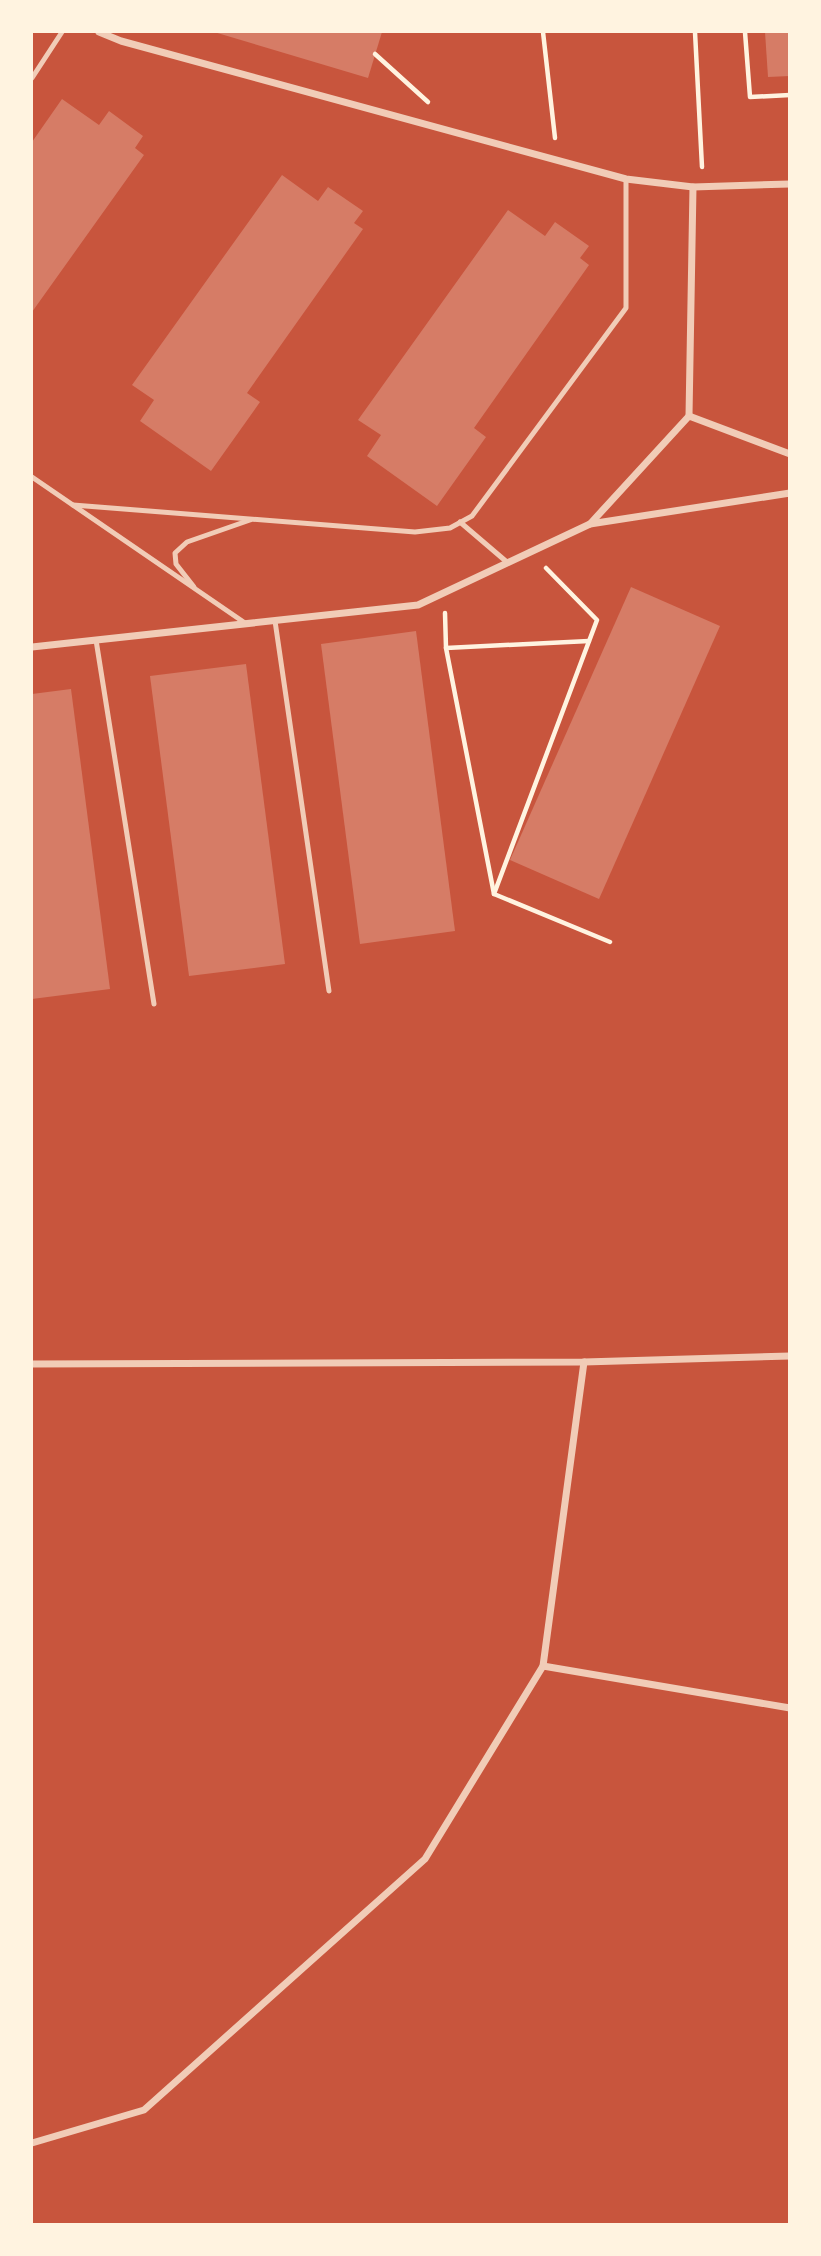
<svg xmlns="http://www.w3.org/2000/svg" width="821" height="2256" font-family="Cabin,sans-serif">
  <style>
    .building { fill: #d67c66 }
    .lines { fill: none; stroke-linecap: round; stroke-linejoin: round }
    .path { stroke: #fff3e0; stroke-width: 4.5 }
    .service { stroke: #f1ccb7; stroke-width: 5 }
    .minor { stroke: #f1ccb7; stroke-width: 7 }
  </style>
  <rect width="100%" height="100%" fill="#c8553d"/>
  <g class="building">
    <polygon points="214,32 382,32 368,78"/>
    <polygon points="765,32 790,32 790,76 768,77"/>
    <polygon points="62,99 99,125 109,111 143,136 135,148 144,155 32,312 32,142"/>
    <polygon points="282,175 318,201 328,187 363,211 354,223 363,229 247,393 260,402 211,471 140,421 154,400 132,385"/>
    <polygon points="508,210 545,236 555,222 589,246 580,258 589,265 474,428 486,437 437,506 367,456 381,435 358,420"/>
    <polygon points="631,587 720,626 599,899 510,860"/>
    <polygon points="416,631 455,931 360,944 321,644"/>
    <polygon points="246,664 285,964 189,976 150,676"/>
    <polygon points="71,689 110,989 32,999 32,694"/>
  </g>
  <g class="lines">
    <g class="path">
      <polyline points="543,32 555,138"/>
      <polyline points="695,32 702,167"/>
      <polyline points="745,32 750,97 790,95"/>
      <polyline points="375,54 428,102"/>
      <polyline points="546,568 597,620 494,894 610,942"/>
      <polyline points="445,613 446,648 589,641"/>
      <polyline points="446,648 494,894"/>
    </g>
    <g class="service">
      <polyline points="32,78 62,32"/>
      <polyline points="32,477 245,623"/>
      <polyline points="73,505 415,532 450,528 472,516 626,308 626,179"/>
      <polyline points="460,522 508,563"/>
      <polyline points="194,587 176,564 175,553 187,542 250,520"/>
      <polyline points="275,621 329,991"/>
      <polyline points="96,640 154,1004"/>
    </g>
    <g class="minor">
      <polyline points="99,32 121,41 626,179 693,187 790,184"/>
      <polyline points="689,416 693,187"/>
      <polyline points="590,524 689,416 790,454"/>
      <polyline points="32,647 418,605 590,524 790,493"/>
      <polyline points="32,1364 584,1362 790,1356"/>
      <polyline points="543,1666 790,1708"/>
      <polyline points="32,2143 144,2110 425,1859 543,1666 584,1362"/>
    </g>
  </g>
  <rect width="821" height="2256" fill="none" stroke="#fff3e0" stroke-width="66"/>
</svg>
